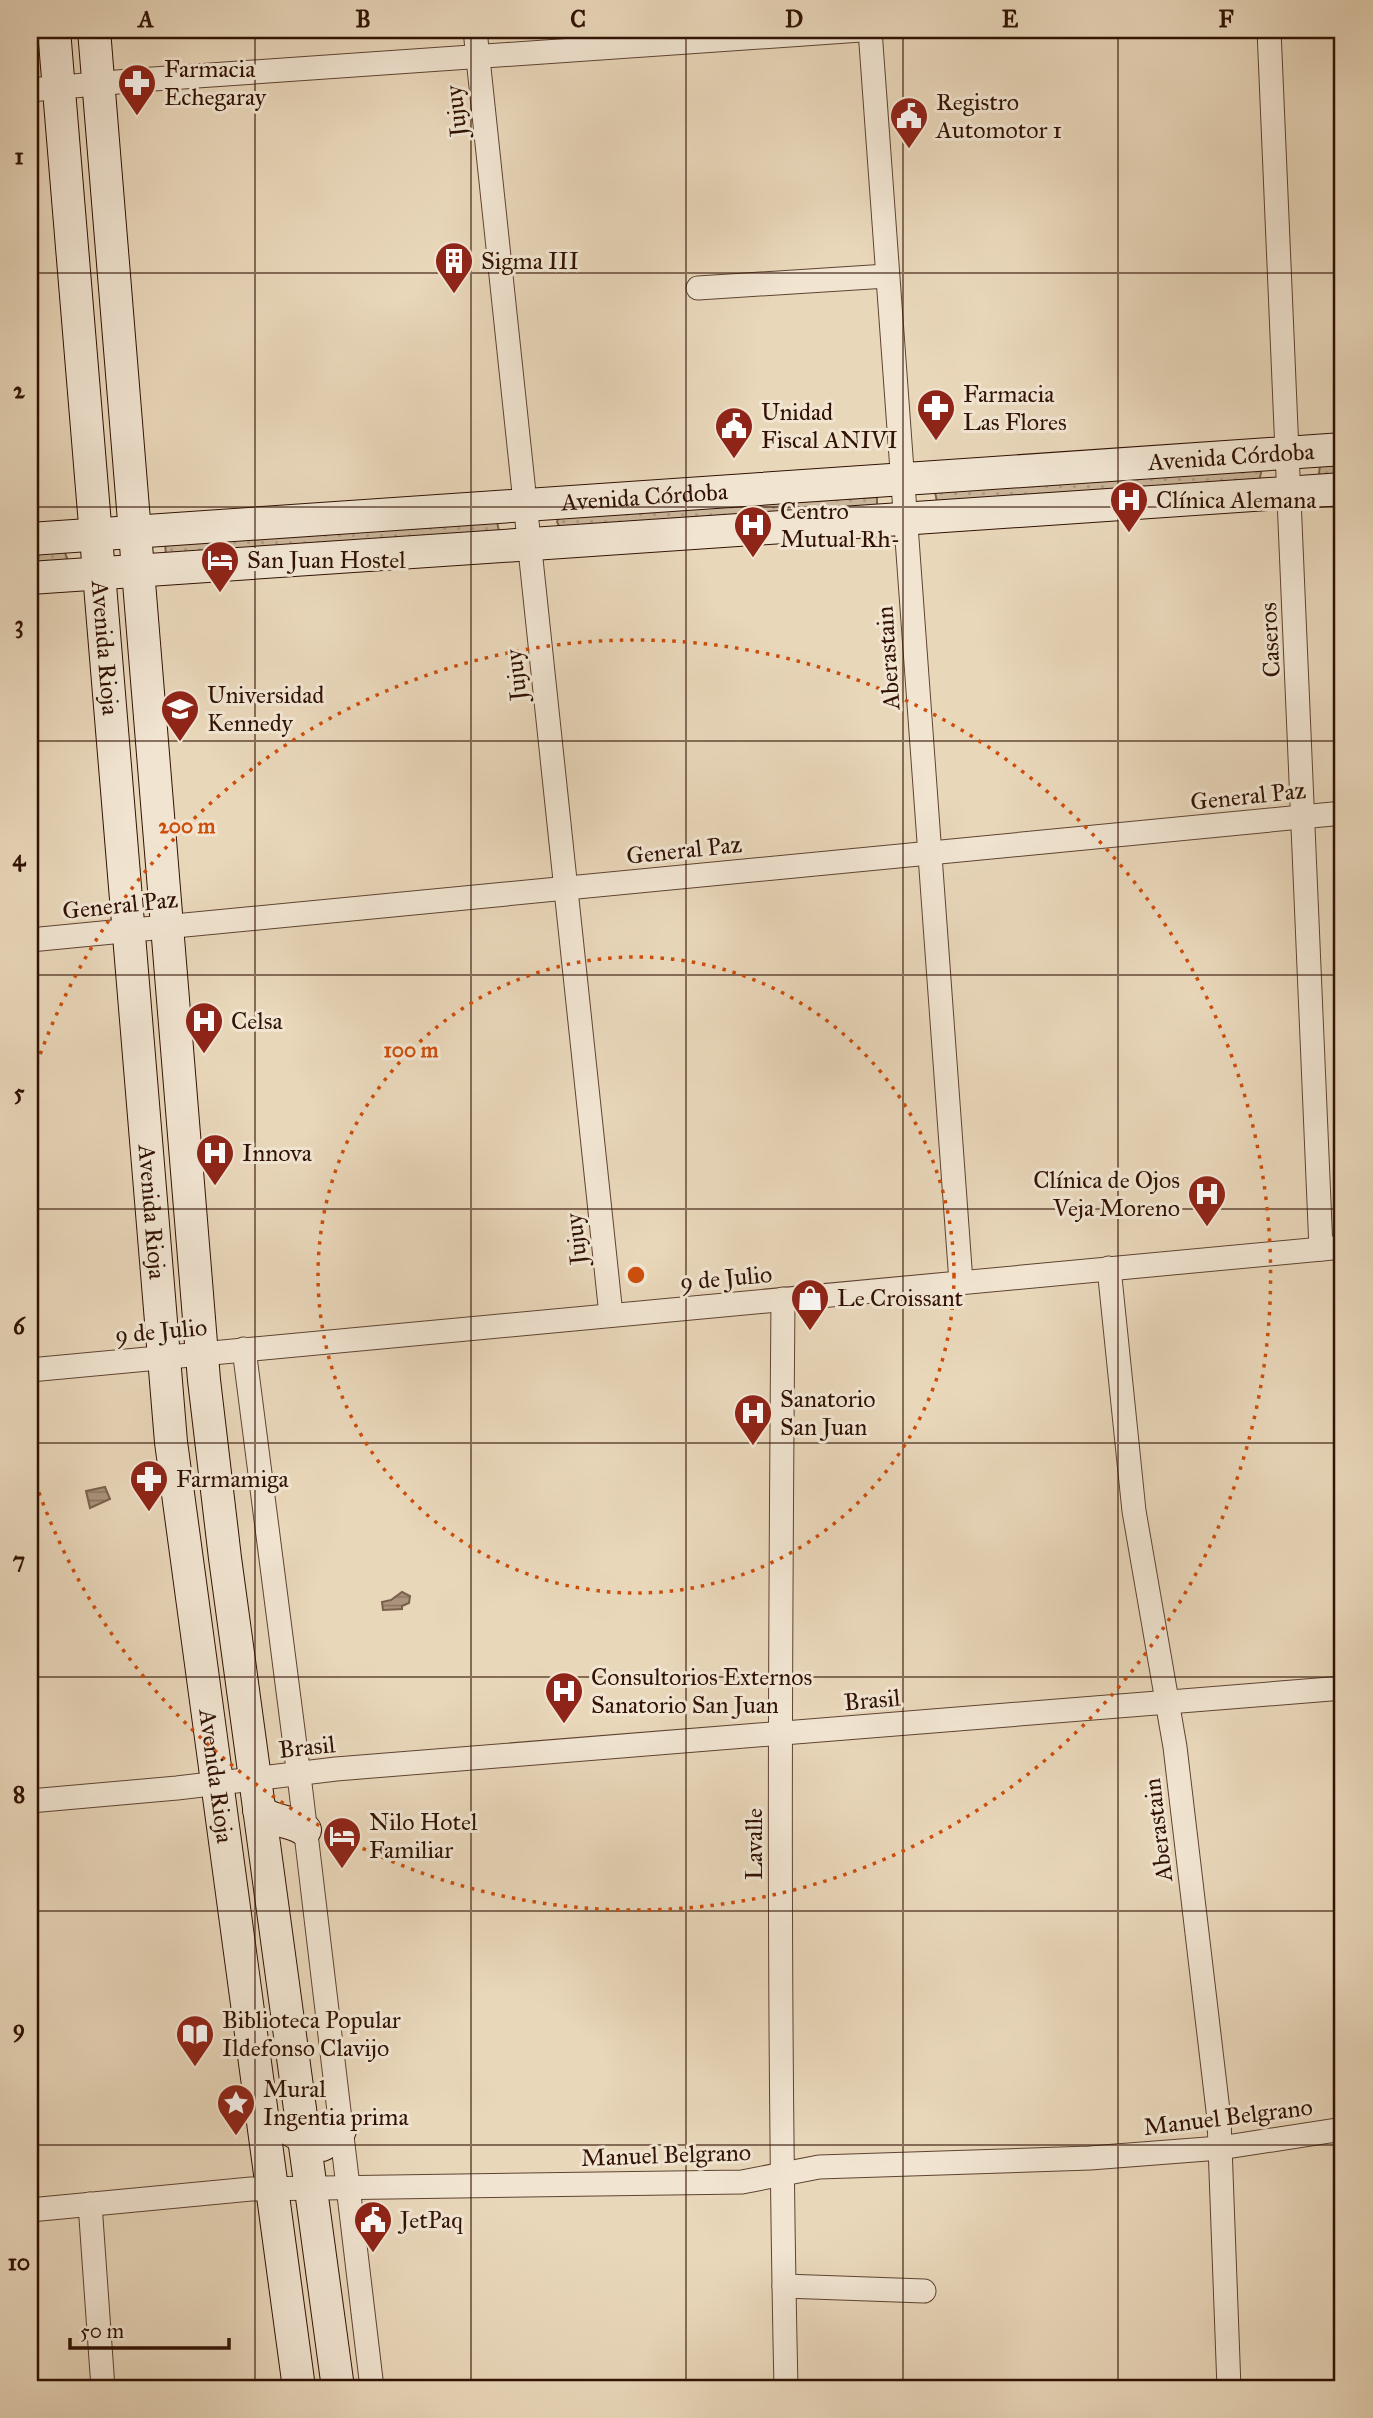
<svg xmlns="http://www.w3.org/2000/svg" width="1373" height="2418" font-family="'IM FELL Great Primer',serif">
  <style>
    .grass { fill: url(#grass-dots); stroke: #7e644f; stroke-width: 2 }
    .water { fill: url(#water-rules); stroke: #7a604c; stroke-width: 2 }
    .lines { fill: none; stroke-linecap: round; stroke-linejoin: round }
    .minor-casing { stroke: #5f4331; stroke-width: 25 }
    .secondary-casing { stroke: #311203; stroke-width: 34 }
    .minor { stroke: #f1e5d2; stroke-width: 23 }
    .secondary { stroke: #f1e5d2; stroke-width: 32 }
    .grid { fill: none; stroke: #311203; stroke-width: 2; stroke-opacity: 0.55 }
    .ring { fill: none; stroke: #cd4e0b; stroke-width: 3.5; stroke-dasharray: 3.5 7 }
    .labels { text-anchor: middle; stroke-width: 6; stroke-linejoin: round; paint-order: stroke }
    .poi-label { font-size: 24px; fill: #311203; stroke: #f1e5d2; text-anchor: start }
    .street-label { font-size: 24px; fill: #311203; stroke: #f1e5d2 }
    .centre { fill: #cd4e0b; stroke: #f1e5d2; stroke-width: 3.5 }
    .ring-label { font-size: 21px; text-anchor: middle; font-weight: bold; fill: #cd4e0b; stroke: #f1e5d2; stroke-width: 6; stroke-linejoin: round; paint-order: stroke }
    .neatline { fill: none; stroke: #311203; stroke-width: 2.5 }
    .grid-label { font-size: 23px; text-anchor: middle; font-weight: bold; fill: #311203 }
  </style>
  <defs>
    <pattern id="grass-dots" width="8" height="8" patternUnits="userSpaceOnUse" patternTransform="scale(1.75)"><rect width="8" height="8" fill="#cab69b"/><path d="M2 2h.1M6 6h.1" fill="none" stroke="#ae9b84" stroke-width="1.8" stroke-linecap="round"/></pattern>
    <pattern id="water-rules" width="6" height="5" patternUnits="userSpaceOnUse" patternTransform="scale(1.75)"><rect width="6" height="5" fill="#aa947c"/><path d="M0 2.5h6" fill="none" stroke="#8b7763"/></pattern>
  </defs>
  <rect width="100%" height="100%" fill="#e9d7ba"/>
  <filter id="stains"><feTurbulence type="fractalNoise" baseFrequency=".00286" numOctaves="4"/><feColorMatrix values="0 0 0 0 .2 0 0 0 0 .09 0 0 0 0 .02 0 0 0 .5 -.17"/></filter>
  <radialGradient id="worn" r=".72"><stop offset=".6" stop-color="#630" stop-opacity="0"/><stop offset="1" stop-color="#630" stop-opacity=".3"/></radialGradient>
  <g class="grass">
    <polygon points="1343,460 1343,477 1322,477 1319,473 1320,465"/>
    <polygon points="1259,469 1261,473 1259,482 937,502 935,492"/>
    <polygon points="877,497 877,506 560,528 557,522 559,516"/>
    <polygon points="497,522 499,531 166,555 165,543"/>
    <polygon points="30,550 64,550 67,558 65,561 30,566"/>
  </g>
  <g class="water">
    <polygon points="105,1487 110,1499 90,1508 86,1491"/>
    <polygon points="402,1592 410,1596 409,1603 402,1606 402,1609 383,1610 382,1602 391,1600"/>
  </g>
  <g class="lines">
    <defs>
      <g id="minor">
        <polyline points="475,30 611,1315"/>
        <polyline points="870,30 961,1282"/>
        <polyline points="1269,30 1321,1249"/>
        <polyline points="30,90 139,80 861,30"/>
        <polyline points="698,288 887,276"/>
        <polyline points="30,940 1343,813"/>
        <polyline points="1109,1268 1134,1511 1175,1747 1219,2119 1229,2388"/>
        <path d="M783,1299C780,1662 778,2025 786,2388"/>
        <polyline points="244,1349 301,1792 372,2388"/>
        <polyline points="30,1370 1343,1247"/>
        <polyline points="30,1801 177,1788 336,1769 1343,1688"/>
        <polyline points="90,2204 103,2388"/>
        <polyline points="30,2210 251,2189 742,2182 819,2167 1090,2158 1220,2148 1343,2129"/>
        <polyline points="784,2286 924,2291"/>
      </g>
      <g id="secondary">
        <path id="s1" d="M54,30L171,1442L299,2388"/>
        <polyline points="94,30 204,1380 225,1558 338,2388"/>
        <path id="s2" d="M30,539L1343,449"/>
        <polyline points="30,578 1343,489"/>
        <path d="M259,1810C272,1823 290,1819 305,1830"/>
        <polyline points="289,2129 305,2138 322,2145 334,2138 340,2130"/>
      </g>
    </defs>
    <use href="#minor" class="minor-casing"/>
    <use href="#secondary" class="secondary-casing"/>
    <use href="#minor" class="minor"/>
    <use href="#secondary" class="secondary"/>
  </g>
  <path class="grid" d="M255,30V2388M471,30V2388M686,30V2388M903,30V2388M1118,30V2388M30,273H1343M30,507H1343M30,741H1343M30,975H1343M30,1209H1343M30,1443H1343M30,1677H1343M30,1911H1343M30,2145H1343"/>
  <g class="ring">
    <circle cx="636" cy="1275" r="318"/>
    <path d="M30 1084A635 635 0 1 1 30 1466"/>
  </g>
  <defs>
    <symbol id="pharmacy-pin" viewBox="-11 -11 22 30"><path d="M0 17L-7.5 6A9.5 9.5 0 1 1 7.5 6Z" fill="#8f2418" stroke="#f1e5d2"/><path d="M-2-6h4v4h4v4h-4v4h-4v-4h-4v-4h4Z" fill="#fff"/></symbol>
    <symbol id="civic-pin" viewBox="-11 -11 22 30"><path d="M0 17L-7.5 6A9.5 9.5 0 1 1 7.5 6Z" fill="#8f2418" stroke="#f1e5d2"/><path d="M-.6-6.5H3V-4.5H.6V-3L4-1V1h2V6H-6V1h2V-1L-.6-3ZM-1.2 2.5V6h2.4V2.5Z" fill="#fff"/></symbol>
    <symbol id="building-pin" viewBox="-11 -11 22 30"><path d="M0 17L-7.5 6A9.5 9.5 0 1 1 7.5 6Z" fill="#8f2418" stroke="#f1e5d2"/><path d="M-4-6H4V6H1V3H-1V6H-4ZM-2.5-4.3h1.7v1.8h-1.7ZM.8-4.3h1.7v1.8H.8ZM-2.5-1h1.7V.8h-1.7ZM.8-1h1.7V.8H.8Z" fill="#fff"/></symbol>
    <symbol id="hospital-pin" viewBox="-11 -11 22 30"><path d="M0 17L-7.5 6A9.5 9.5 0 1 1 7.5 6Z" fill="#8f2418" stroke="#f1e5d2"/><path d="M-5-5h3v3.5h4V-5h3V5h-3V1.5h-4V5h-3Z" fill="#fff"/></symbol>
    <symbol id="hotel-pin" viewBox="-11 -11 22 30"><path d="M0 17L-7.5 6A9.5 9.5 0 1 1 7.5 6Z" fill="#8f2418" stroke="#f1e5d2"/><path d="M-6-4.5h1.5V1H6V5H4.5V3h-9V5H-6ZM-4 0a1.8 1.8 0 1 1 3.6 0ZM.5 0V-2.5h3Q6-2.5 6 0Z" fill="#fff"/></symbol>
    <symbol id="university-pin" viewBox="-11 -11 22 30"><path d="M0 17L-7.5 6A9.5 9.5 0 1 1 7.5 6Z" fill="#8f2418" stroke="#f1e5d2"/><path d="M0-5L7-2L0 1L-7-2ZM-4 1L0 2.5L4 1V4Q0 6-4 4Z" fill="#fff"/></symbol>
    <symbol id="shop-pin" viewBox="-11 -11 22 30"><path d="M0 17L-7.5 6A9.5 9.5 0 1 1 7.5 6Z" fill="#8f2418" stroke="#f1e5d2"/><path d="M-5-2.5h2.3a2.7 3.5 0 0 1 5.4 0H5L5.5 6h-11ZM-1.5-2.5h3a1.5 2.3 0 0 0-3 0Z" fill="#fff"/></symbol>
    <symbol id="library-pin" viewBox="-11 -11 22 30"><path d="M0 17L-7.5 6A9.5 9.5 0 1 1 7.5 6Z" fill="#8f2418" stroke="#f1e5d2"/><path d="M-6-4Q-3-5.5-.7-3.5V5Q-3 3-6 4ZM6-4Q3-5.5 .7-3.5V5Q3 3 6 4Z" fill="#fff"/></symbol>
    <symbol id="sight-pin" viewBox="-11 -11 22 30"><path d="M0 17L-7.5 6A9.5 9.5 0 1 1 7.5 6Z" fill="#8f2418" stroke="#f1e5d2"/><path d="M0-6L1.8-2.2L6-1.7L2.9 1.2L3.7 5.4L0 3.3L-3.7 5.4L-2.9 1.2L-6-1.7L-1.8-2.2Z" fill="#fff"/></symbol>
  </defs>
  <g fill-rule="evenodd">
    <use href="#pharmacy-pin" x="115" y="61" width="44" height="60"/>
    <use href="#civic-pin" x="887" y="94" width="44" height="60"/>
    <use href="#building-pin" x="432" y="239" width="44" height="60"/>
    <use href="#pharmacy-pin" x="914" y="386" width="44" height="60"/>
    <use href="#civic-pin" x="712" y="404" width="44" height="60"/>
    <use href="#hospital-pin" x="1107" y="478" width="44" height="60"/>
    <use href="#hospital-pin" x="731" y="503" width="44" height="60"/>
    <use href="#hotel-pin" x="198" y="538" width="44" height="60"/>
    <use href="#university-pin" x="158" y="687" width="44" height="60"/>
    <use href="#hospital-pin" x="182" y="999" width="44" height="60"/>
    <use href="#hospital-pin" x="193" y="1131" width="44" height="60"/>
    <use href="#hospital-pin" x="1185" y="1172" width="44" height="60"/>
    <use href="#shop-pin" x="788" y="1276" width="44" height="60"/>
    <use href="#hospital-pin" x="731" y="1391" width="44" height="60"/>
    <use href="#pharmacy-pin" x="127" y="1457" width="44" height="60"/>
    <use href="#hospital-pin" x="542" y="1669" width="44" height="60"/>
    <use href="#hotel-pin" x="320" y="1814" width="44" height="60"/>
    <use href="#library-pin" x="173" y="2012" width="44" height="60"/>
    <use href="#sight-pin" x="214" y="2081" width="44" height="60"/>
    <use href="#civic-pin" x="351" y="2198" width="44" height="60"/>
  </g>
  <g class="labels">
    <g class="poi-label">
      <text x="164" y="77">Farmacia<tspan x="164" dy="28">Echegaray</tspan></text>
      <text x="936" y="110">Registro<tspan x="936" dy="28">Automotor 1</tspan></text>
      <text x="481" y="269">Sigma III</text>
      <text x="963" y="402">Farmacia<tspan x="963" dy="28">Las Flores</tspan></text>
      <text x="761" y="420">Unidad<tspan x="761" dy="28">Fiscal ANIVI</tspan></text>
      <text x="1156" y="508">Clínica Alemana</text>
      <text x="780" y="519">Centro<tspan x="780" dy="28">Mutual Rh-</tspan></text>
      <text x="247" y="568">San Juan Hostel</text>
      <text x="207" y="703">Universidad<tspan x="207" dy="28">Kennedy</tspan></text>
      <text x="231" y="1029">Celsa</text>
      <text x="242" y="1161">Innova</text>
      <text x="1180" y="1188" text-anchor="end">Clínica de Ojos<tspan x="1180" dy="28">Veja Moreno</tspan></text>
      <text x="837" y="1306">Le Croissant</text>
      <text x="780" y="1407">Sanatorio<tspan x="780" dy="28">San Juan</tspan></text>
      <text x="176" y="1487">Farmamiga</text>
      <text x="591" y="1685">Consultorios Externos<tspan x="591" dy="28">Sanatorio San Juan</tspan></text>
      <text x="369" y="1830">Nilo Hotel<tspan x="369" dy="28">Familiar</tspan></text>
      <text x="222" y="2028">Biblioteca Popular<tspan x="222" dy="28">Ildefonso Clavijo</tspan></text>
      <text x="263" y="2097">Mural<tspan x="263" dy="28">Ingentia prima</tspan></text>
      <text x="400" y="2228">JetPaq</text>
    </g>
    <g class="street-label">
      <text transform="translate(456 111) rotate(-96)" y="8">Jujuy</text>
      <text dy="8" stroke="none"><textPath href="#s2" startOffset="1204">Avenida Córdoba</textPath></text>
      <text dy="8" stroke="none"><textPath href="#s2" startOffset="616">Avenida Córdoba</textPath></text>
      <text transform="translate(1270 640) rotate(-93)" y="8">Caseros</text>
      <text dy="8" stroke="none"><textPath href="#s1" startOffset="620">Avenida Rioja</textPath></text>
      <text transform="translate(888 658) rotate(-94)" y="8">Aberastain</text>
      <text transform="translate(516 675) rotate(-96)" y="8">Jujuy</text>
      <text transform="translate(1248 796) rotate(-6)" y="8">General Paz</text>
      <text transform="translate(684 850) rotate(-6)" y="8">General Paz</text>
      <text transform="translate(120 905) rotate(-6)" y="8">General Paz</text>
      <text dy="8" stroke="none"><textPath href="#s1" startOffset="1186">Avenida Rioja</textPath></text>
      <text transform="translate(576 1239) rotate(-96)" y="8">Jujuy</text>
      <text transform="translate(726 1278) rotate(-5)" y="8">9 de Julio</text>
      <text transform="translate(161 1331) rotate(-5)" y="8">9 de Julio</text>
      <text transform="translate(872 1700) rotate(-5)" y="8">Brasil</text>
      <text transform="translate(307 1747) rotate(-6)" y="8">Brasil</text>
      <text dy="8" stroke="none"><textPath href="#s1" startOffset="1754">Avenida Rioja</textPath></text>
      <text transform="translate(1158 1830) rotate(-97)" y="8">Aberastain</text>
      <text transform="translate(754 1844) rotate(-90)" y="8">Lavalle</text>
      <text transform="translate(1228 2117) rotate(-7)" y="8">Manuel Belgrano</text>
      <text transform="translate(666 2155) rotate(-2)" y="8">Manuel Belgrano</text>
    </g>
  </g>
  <circle cx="636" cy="1275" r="10" class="centre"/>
  <g class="ring-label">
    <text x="187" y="833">200 m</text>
    <text x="411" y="1057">100 m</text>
  </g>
  <rect width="1373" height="2418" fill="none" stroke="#e9d7ba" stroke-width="77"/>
  <path d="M70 2338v10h159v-10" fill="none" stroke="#311203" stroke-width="3.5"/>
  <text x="80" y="2338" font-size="21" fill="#311203" stroke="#f1e5d2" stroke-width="5" paint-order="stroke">50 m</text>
  <rect x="38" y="38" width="1296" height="2342" class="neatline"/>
  <g class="grid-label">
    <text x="146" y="27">A</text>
    <text x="363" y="27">B</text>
    <text x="578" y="27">C</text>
    <text x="794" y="27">D</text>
    <text x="1010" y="27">E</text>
    <text x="1226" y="27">F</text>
    <text x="19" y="164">1</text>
    <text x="19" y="398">2</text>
    <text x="19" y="632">3</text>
    <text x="19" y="866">4</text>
    <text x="19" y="1100">5</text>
    <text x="19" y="1334">6</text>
    <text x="19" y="1568">7</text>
    <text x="19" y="1802">8</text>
    <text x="19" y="2036">9</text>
    <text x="19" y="2270">10</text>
  </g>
  <rect width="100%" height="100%" filter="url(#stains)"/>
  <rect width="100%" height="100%" fill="url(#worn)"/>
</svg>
